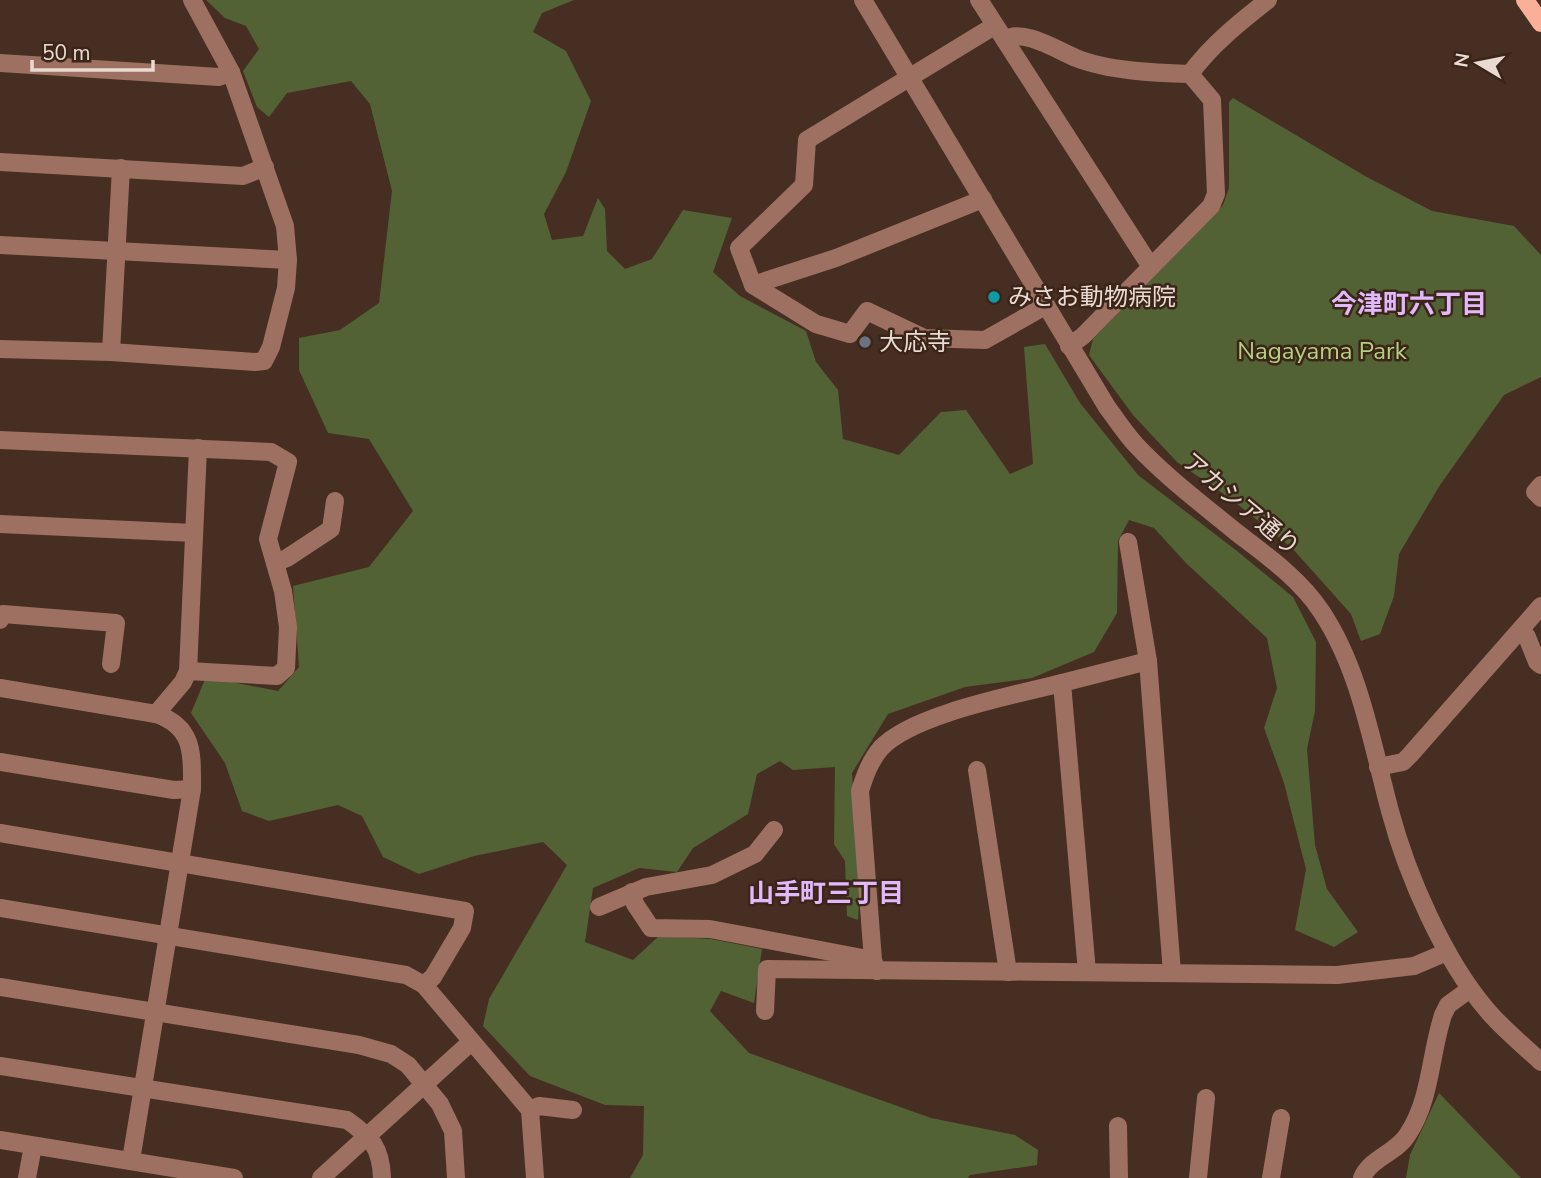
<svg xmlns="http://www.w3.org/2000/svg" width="1541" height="1178" font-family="'Nunito Sans','Noto Sans JP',sans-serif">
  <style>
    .green { fill: #526235 }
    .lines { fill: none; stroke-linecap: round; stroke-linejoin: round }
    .minor { stroke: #9d7062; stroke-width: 18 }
    .major { stroke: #f9af98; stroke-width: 18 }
    .culture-dot { fill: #0f9aa8; stroke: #3b2519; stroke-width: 2.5 }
    .worship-dot { fill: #6b7280; stroke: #3b2519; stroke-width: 2.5 }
    .labels { text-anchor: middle; stroke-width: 5; stroke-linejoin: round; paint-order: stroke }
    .poi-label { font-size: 24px; fill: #e9dad2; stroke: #3b2519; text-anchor: start }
    .park-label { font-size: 24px; fill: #b3cf80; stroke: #3b2519 }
    .street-label { font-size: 24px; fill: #e9dad2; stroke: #3b2519 }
    .neighbourhood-label { font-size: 26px; font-weight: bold; fill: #e1b8fa; stroke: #3b2519 }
  </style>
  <rect width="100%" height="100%" fill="#462f22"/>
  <g class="green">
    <polygon points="206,0 574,0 542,13 533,32 566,51 591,101 566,172 544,214 552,240 583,236 598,198 605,209 607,251 625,269 652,259 683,210 732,218 713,272 740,296 806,331 816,362 838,390 843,439 899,455 941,412 966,410 1010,474 1033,464 1024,347 1045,344 1080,403 1138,475 1237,551 1293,597 1316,642 1315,711 1307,749 1315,845 1327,889 1358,932 1334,947 1295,930 1306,869 1284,783 1264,728 1277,688 1267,638 1186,563 1154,528 1129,520 1118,541 1117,613 1094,652 1032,678 965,687 888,714 852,773 860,889 858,920 847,916 845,861 834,844 835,767 793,770 780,761 757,774 748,814 693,848 677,872 639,868 593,888 585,942 633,960 659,936 711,939 762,949 754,1003 721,991 710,1011 749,1053 931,1118 1015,1135 1038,1150 1037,1165 970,1175 968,1178 630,1178 643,1155 644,1106 605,1105 530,1076 483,1026 489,999 567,865 543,842 474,856 419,874 383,857 362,816 338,805 269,821 242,811 225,763 191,713 206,677 278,691 299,667 293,586 369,567 413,511 369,439 328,433 299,370 299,338 340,330 379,303 392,191 370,104 351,81 287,93 269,117 257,107 243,71 259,49 246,26 225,18"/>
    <polygon points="1233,98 1365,176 1432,211 1514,226 1541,255 1541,377 1504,395 1440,485 1399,554 1394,596 1380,634 1361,641 1351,614 1292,548 1231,499 1177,462 1133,415 1089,355 1093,339 1223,205 1229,188 1229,102"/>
    <polygon points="1439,1093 1521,1178 1406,1178 1410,1155"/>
  </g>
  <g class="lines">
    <g class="minor">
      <path d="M863,0L1107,407C1116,419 1125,433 1136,445C1166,477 1202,504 1236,532C1266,555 1300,579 1321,611C1360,669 1372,744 1390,811C1407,875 1444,960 1487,1010C1503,1029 1523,1045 1541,1062"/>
      <polyline points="979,0 1151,267"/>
      <polyline points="994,26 807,140 804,185 739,248 753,285 816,324 850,334 867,311 924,338 985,340 1045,306"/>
      <path d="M1005,40C1021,27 1059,51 1076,58C1108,71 1156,73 1190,74L1212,100L1216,194L1211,206L1083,336L1069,346"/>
      <polyline points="0,63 219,77 231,72"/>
      <path d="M1190,74C1211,45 1240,22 1268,0"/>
      <polyline points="0,162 243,176 265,167"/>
      <polyline points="0,245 288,260"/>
      <polyline points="753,285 836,258 983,199"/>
      <polyline points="0,349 111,352 255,362 264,361 271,347 286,288 288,260 285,226 231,72 192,0"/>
      <polyline points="111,352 121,168"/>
      <polyline points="0,440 271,452 288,462 268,539 283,591 288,627 286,668 277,676 188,671"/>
      <polyline points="1541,485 1535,492 1541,498"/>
      <polyline points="0,524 194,533"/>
      <polyline points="1128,542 1148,661 1172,973"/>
      <polyline points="275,563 287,558 331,529 335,501"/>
      <polyline points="0,620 3,614 116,623 111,664"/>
      <polyline points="1521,629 1527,637 1537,662 1541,665"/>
      <path d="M0,688L156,714C194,727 192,753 192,789L131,1160"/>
      <polyline points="156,714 183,682 188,671 198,448"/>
      <polyline points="0,762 174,790 192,789"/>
      <polyline points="1378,767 1403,762 1410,755 1541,606"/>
      <polyline points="977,770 1008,972"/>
      <polyline points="0,833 465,911 462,928 433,977 424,985"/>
      <polyline points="632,892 635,904 651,928 710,929 873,960"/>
      <polyline points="599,907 646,887 712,875 755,854 774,830"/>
      <polyline points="0,908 406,975 424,985 530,1110 535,1178"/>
      <path d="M877,971L873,960L860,791C865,775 870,761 881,748C913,714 1015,695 1062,683"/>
      <polyline points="1087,972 1062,683 1148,661"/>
      <polyline points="0,987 359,1045 391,1054 408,1065 440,1104 453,1131 456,1178"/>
      <polyline points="765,1011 767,969 1337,975 1414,966 1447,952"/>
      <path d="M0,1066L347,1120C371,1137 381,1147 382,1178"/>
      <polyline points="530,1110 539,1106 573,1110"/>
      <polyline points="1118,1126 1119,1178"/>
      <polyline points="0,1140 234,1178"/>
      <polyline points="27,1178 33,1146"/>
      <polyline points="321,1178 471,1042"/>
      <polyline points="1198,1178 1206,1098"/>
      <polyline points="1271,1178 1281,1118"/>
      <path d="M1362,1178C1371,1157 1397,1153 1408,1134C1431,1099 1430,1055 1443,1015L1448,1005L1470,989"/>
    </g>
    <polyline class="major" points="1525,0 1541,23"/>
  </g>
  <circle class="culture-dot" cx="994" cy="297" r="7"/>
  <circle class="worship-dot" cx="865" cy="342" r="7"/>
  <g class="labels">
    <g class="poi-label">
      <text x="1008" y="305">みさお動物病院</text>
      <text x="879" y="350">大応寺</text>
    </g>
    <g class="park-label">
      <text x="1322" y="359">Nagayama Park</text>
    </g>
    <g class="street-label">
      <text transform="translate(1241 504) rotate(40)" y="8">アカシア通り</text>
    </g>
    <g class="neighbourhood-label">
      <text x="1409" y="313">今津町六丁目</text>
      <text x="826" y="902">山手町三丁目</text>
    </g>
  </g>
  <g transform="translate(1478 63) rotate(280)" stroke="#3b2519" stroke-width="5" paint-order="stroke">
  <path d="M0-5L12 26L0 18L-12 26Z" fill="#e9dad2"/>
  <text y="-10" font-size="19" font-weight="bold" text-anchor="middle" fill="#e9dad2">N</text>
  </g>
  <path d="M32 60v10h121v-10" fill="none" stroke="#e9dad2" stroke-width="3.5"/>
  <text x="42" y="60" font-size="21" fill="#e9dad2" stroke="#3b2519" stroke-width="5" paint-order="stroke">50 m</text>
</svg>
